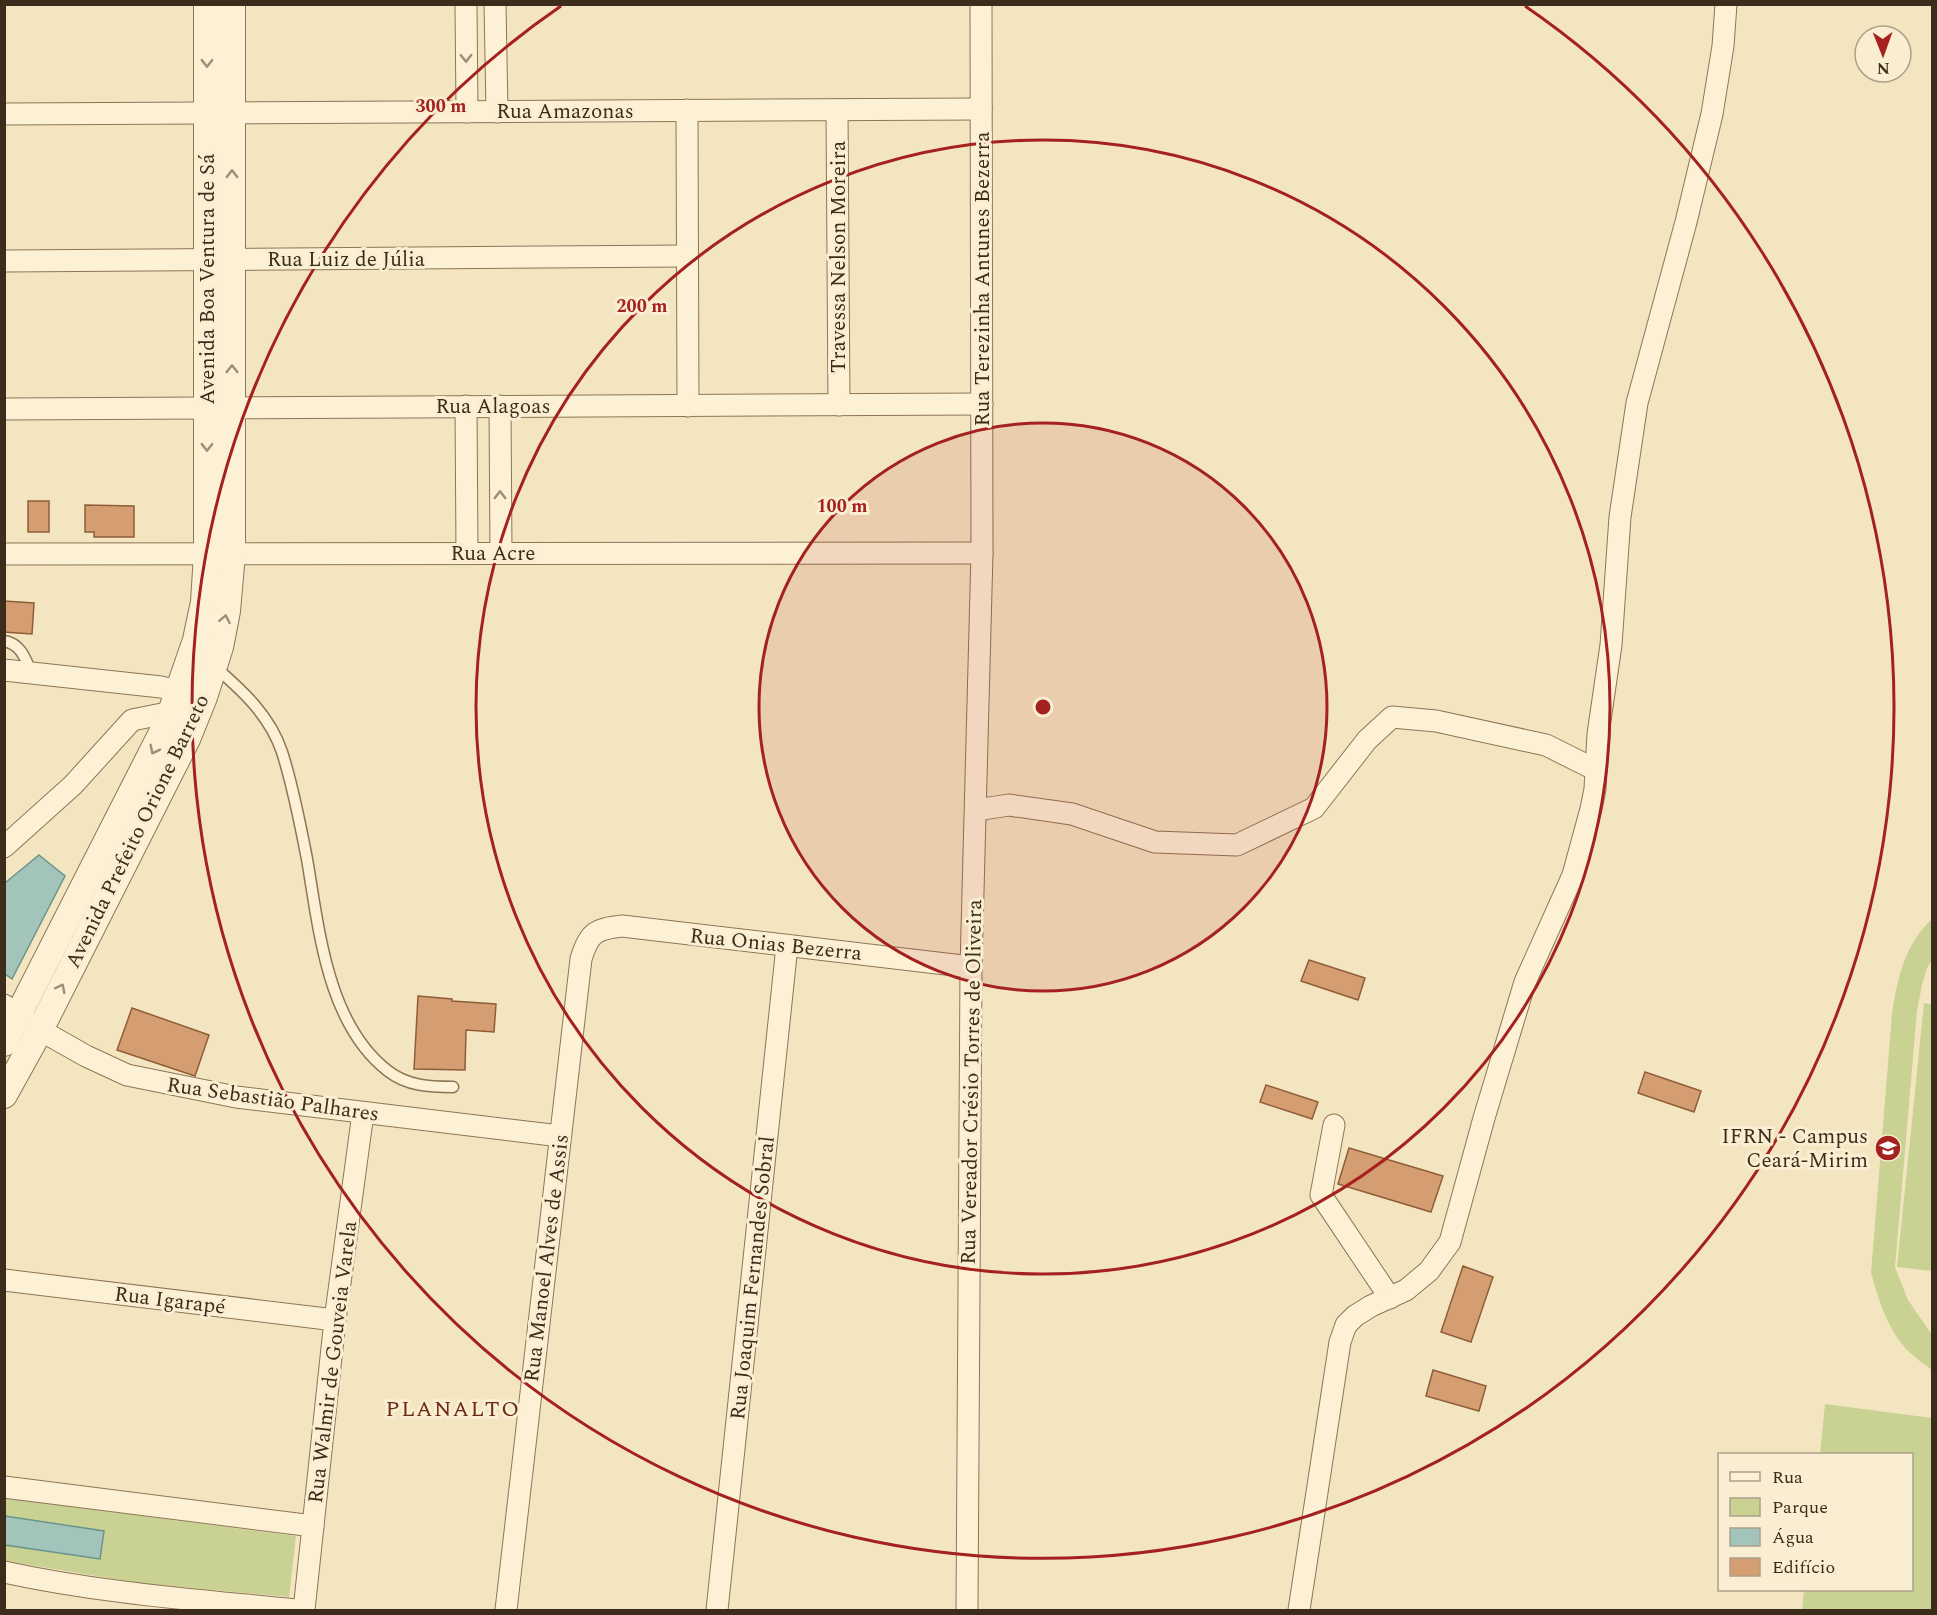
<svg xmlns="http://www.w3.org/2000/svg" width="1937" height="1615" font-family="Spectral,serif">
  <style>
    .green { fill: #c9d293 }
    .water { fill: #a3c4bb; stroke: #69948a; stroke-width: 1.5 }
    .building { fill: #d59e72; stroke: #905d39; stroke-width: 1.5 }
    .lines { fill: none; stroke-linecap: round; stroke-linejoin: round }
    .service-casing { stroke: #8e7556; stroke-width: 13 }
    .minor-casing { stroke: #8e7556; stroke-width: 23 }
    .tertiary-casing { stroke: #8e7556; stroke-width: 28 }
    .service { stroke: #fcf1d4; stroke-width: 10 }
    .minor { stroke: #fcf1d4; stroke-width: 21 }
    .tertiary { stroke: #fcf1d4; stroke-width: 26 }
    .oneway { stroke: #9c8e78 }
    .ring { fill: none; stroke: #a4211f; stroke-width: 3 }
    .labels { text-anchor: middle; stroke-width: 6; stroke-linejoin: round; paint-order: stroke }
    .street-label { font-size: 21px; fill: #3c2c1c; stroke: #f9eed1 }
    .poi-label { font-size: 21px; fill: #3c2c1c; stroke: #f9eed1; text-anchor: end }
    .neighbourhood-label { font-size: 22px; letter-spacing: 1.5px; fill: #6d2b16; stroke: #f9eed1 }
    .centre { fill: #a4211f; stroke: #f9eed1; stroke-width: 3 }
    .ring-label { font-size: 18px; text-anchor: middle; font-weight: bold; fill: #a4211f; stroke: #f9eed1; stroke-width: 6; stroke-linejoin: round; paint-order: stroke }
  </style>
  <rect width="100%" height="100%" fill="#f3e5c0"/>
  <g class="green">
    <path d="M1932,919V960L1927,968L1922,985L1917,1011L1895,1267L1908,1300L1932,1335V1370C1924,1364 1914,1357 1907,1350C1887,1328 1879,1300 1871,1273L1892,1014C1897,979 1905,944 1932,919Z"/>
    <polygon points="1924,1003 1932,1004 1932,1271 1897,1267"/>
    <polygon points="1825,1404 1932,1418 1932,1610 1802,1610 1804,1590 1912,1590 1912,1454 1820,1454"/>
    <polygon points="5,1498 296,1536 289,1597 139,1583 5,1561"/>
  </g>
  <g class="water">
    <polygon points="39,855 65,876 12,979 5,974 5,883"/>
    <polygon points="5,1516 104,1531 100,1559 5,1545"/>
  </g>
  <g class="building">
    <rect x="28" y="501" width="21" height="31"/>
    <polygon points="85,505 134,506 134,537 94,537 94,532 85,532"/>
    <polygon points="4,601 34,603 32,634 4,632"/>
    <polygon points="1309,960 1365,978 1358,1000 1301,981"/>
    <polygon points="418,996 452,999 452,1001 496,1004 494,1032 466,1030 465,1070 414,1069"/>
    <polygon points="132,1008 209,1035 195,1076 117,1050"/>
    <polygon points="1645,1072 1701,1091 1694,1112 1638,1093"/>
    <polygon points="1266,1085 1318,1102 1312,1119 1260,1102"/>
    <polygon points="1349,1148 1443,1176 1431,1212 1338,1184"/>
    <polygon points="1463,1266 1493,1277 1471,1342 1441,1332"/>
    <polygon points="1433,1370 1486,1386 1479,1411 1426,1396"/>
  </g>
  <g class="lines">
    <defs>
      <g id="service">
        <path d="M4,641C21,644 25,658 31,672"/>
        <path d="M215,667C243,691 270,716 282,752C293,786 300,823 307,859C319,929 327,1024 388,1071C407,1086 430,1087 453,1087"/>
      </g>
      <g id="minor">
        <polyline points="466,4 467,112"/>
        <polyline points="495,4 497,112"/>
        <polyline points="687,110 688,406"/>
        <polyline points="837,110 839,405"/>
        <polyline points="4,114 981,109"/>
        <polyline points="4,261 687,256"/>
        <polyline points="466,406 467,553"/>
        <polyline points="500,406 501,553"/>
        <polyline points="4,409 982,404"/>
        <polyline points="4,554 982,553"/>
        <polyline points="4,670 161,687 194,694"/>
        <polyline points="976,810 1009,805 1072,814 1155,842 1237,845 1314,808 1367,740 1392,717 1436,721 1546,745 1596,770"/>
        <polyline points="4,847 73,785 132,720 172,712"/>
        <polyline points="4,1005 40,1030 86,1056 127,1075 236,1097 560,1136"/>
        <polyline points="1334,1125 1321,1195 1390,1298"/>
        <polyline points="4,1280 335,1320"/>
        <polyline points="4,1487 313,1526"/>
        <path d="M4,1572C100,1593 198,1600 295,1610"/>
        <polyline points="304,1610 335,1320 363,1113"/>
        <path d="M506,1610L581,959C589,932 596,929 622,926L971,967"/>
        <polyline points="717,1610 787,946"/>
        <polyline points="967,1610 971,967 982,553 981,4"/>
        <polyline points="1299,1610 1340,1342 1346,1325 1355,1316 1371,1306 1406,1290 1429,1271 1450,1242 1484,1118 1525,982 1573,875 1591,809 1595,789 1598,734 1611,645 1620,517 1637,403 1686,222 1712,114 1723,46 1726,4"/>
      </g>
      <g id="tertiary">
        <polyline points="4,1043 168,721 196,640 204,602 207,554 207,4"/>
        <polyline points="4,1095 40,1030 187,739 204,697 220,647 227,611 232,554 232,4"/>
      </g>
    </defs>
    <use href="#service" class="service-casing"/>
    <use href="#minor" class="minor-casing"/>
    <use href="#tertiary" class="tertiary-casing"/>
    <use href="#service" class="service"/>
    <use href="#minor" class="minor"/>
    <use href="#tertiary" class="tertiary"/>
  </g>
  <defs><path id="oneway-chevron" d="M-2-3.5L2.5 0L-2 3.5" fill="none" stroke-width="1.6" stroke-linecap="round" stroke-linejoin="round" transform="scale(1.5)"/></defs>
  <g class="oneway">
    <use href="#oneway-chevron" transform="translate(466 58) rotate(89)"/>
    <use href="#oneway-chevron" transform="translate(207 63) rotate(90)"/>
    <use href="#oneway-chevron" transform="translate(232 174) rotate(-90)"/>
    <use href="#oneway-chevron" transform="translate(232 369) rotate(-90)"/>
    <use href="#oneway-chevron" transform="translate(207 447) rotate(90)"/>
    <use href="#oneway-chevron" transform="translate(500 495) rotate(-90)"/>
    <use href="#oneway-chevron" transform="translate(225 619) rotate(-79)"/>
    <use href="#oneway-chevron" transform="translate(154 750) rotate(116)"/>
    <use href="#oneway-chevron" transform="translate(61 988) rotate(-63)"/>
  </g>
  <circle cx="1043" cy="707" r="284" fill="#a4211f" fill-opacity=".12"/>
  <g class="ring">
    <circle cx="1043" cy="707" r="284"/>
    <circle cx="1043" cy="707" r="567"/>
    <path d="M1525 6A851 851 0 1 1 561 6"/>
  </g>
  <defs>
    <symbol id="university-disc" viewBox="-11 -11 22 22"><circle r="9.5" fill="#a4211f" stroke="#f9eed1"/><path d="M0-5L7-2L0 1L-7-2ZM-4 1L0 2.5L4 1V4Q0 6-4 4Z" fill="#fff"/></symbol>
  </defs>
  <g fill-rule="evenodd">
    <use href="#university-disc" x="1873" y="1133" width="30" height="30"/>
  </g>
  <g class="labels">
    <g class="street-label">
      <text x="565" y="118">Rua Amazonas</text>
      <text transform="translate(838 257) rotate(-90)" y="7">Travessa Nelson Moreira</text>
      <text x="346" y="266">Rua Luiz de Júlia</text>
      <text transform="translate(207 279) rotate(-90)" y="7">Avenida Boa Ventura de Sá</text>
      <text transform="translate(982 279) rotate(-90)" y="7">Rua Terezinha Antunes Bezerra</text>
      <text x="493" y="413">Rua Alagoas</text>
      <text x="493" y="560">Rua Acre</text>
      <text transform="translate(137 831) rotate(-64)" y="7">Avenida Prefeito Orione Barreto</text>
      <text transform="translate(776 944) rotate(6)" y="7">Rua Onias Bezerra</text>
      <text transform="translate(971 1082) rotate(-89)" y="7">Rua Vereador Crésio Torres de Oliveira</text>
      <text transform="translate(273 1099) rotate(8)" y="7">Rua Sebastião Palhares</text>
      <text transform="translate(546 1258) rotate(-83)" y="7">Rua Manoel Alves de Assis</text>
      <text transform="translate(752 1278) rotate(-84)" y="7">Rua Joaquim Fernandes Sobral</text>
      <text transform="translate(170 1300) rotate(7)" y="7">Rua Igarapé</text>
      <text transform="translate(332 1362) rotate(-83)" y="7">Rua Walmir de Gouveia Varela</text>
    </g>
    <g class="poi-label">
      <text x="1868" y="1143">IFRN - Campus<tspan x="1868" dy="24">Ceará-Mirim</tspan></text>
    </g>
    <g class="neighbourhood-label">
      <text x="453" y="1416">PLANALTO</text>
    </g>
  </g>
  <circle cx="1043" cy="707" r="9" class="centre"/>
  <g class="ring-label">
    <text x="441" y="112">300 m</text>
    <text x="642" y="312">200 m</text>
    <text x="842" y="512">100 m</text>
  </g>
  <rect width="1937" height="1615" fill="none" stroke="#3c2c1c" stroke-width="12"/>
  <rect x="1718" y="1453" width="195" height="138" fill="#f9eed1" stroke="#ada089" stroke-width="1.5"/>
  <rect x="1730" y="1472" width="30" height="9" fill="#fcf1d4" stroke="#ada089" stroke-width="1.5"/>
  <text x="1772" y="1483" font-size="18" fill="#3c2c1c">Rua</text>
  <rect x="1730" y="1498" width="30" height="18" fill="#c9d293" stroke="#ada089" stroke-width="1.5"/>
  <text x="1772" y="1513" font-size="18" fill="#3c2c1c">Parque</text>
  <rect x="1730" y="1528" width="30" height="18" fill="#a3c4bb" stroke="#ada089" stroke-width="1.5"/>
  <text x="1772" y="1543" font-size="18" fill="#3c2c1c">Água</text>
  <rect x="1730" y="1558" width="30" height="18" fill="#d59e72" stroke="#ada089" stroke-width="1.5"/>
  <text x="1772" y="1573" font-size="18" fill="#3c2c1c">Edifício</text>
  <g transform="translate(1883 54) rotate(179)"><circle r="28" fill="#f9eed1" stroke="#ada089" stroke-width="1.5"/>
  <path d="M0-4.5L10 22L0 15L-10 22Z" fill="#a4211f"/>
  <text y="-9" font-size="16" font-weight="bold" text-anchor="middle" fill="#3c2c1c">N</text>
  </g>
</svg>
